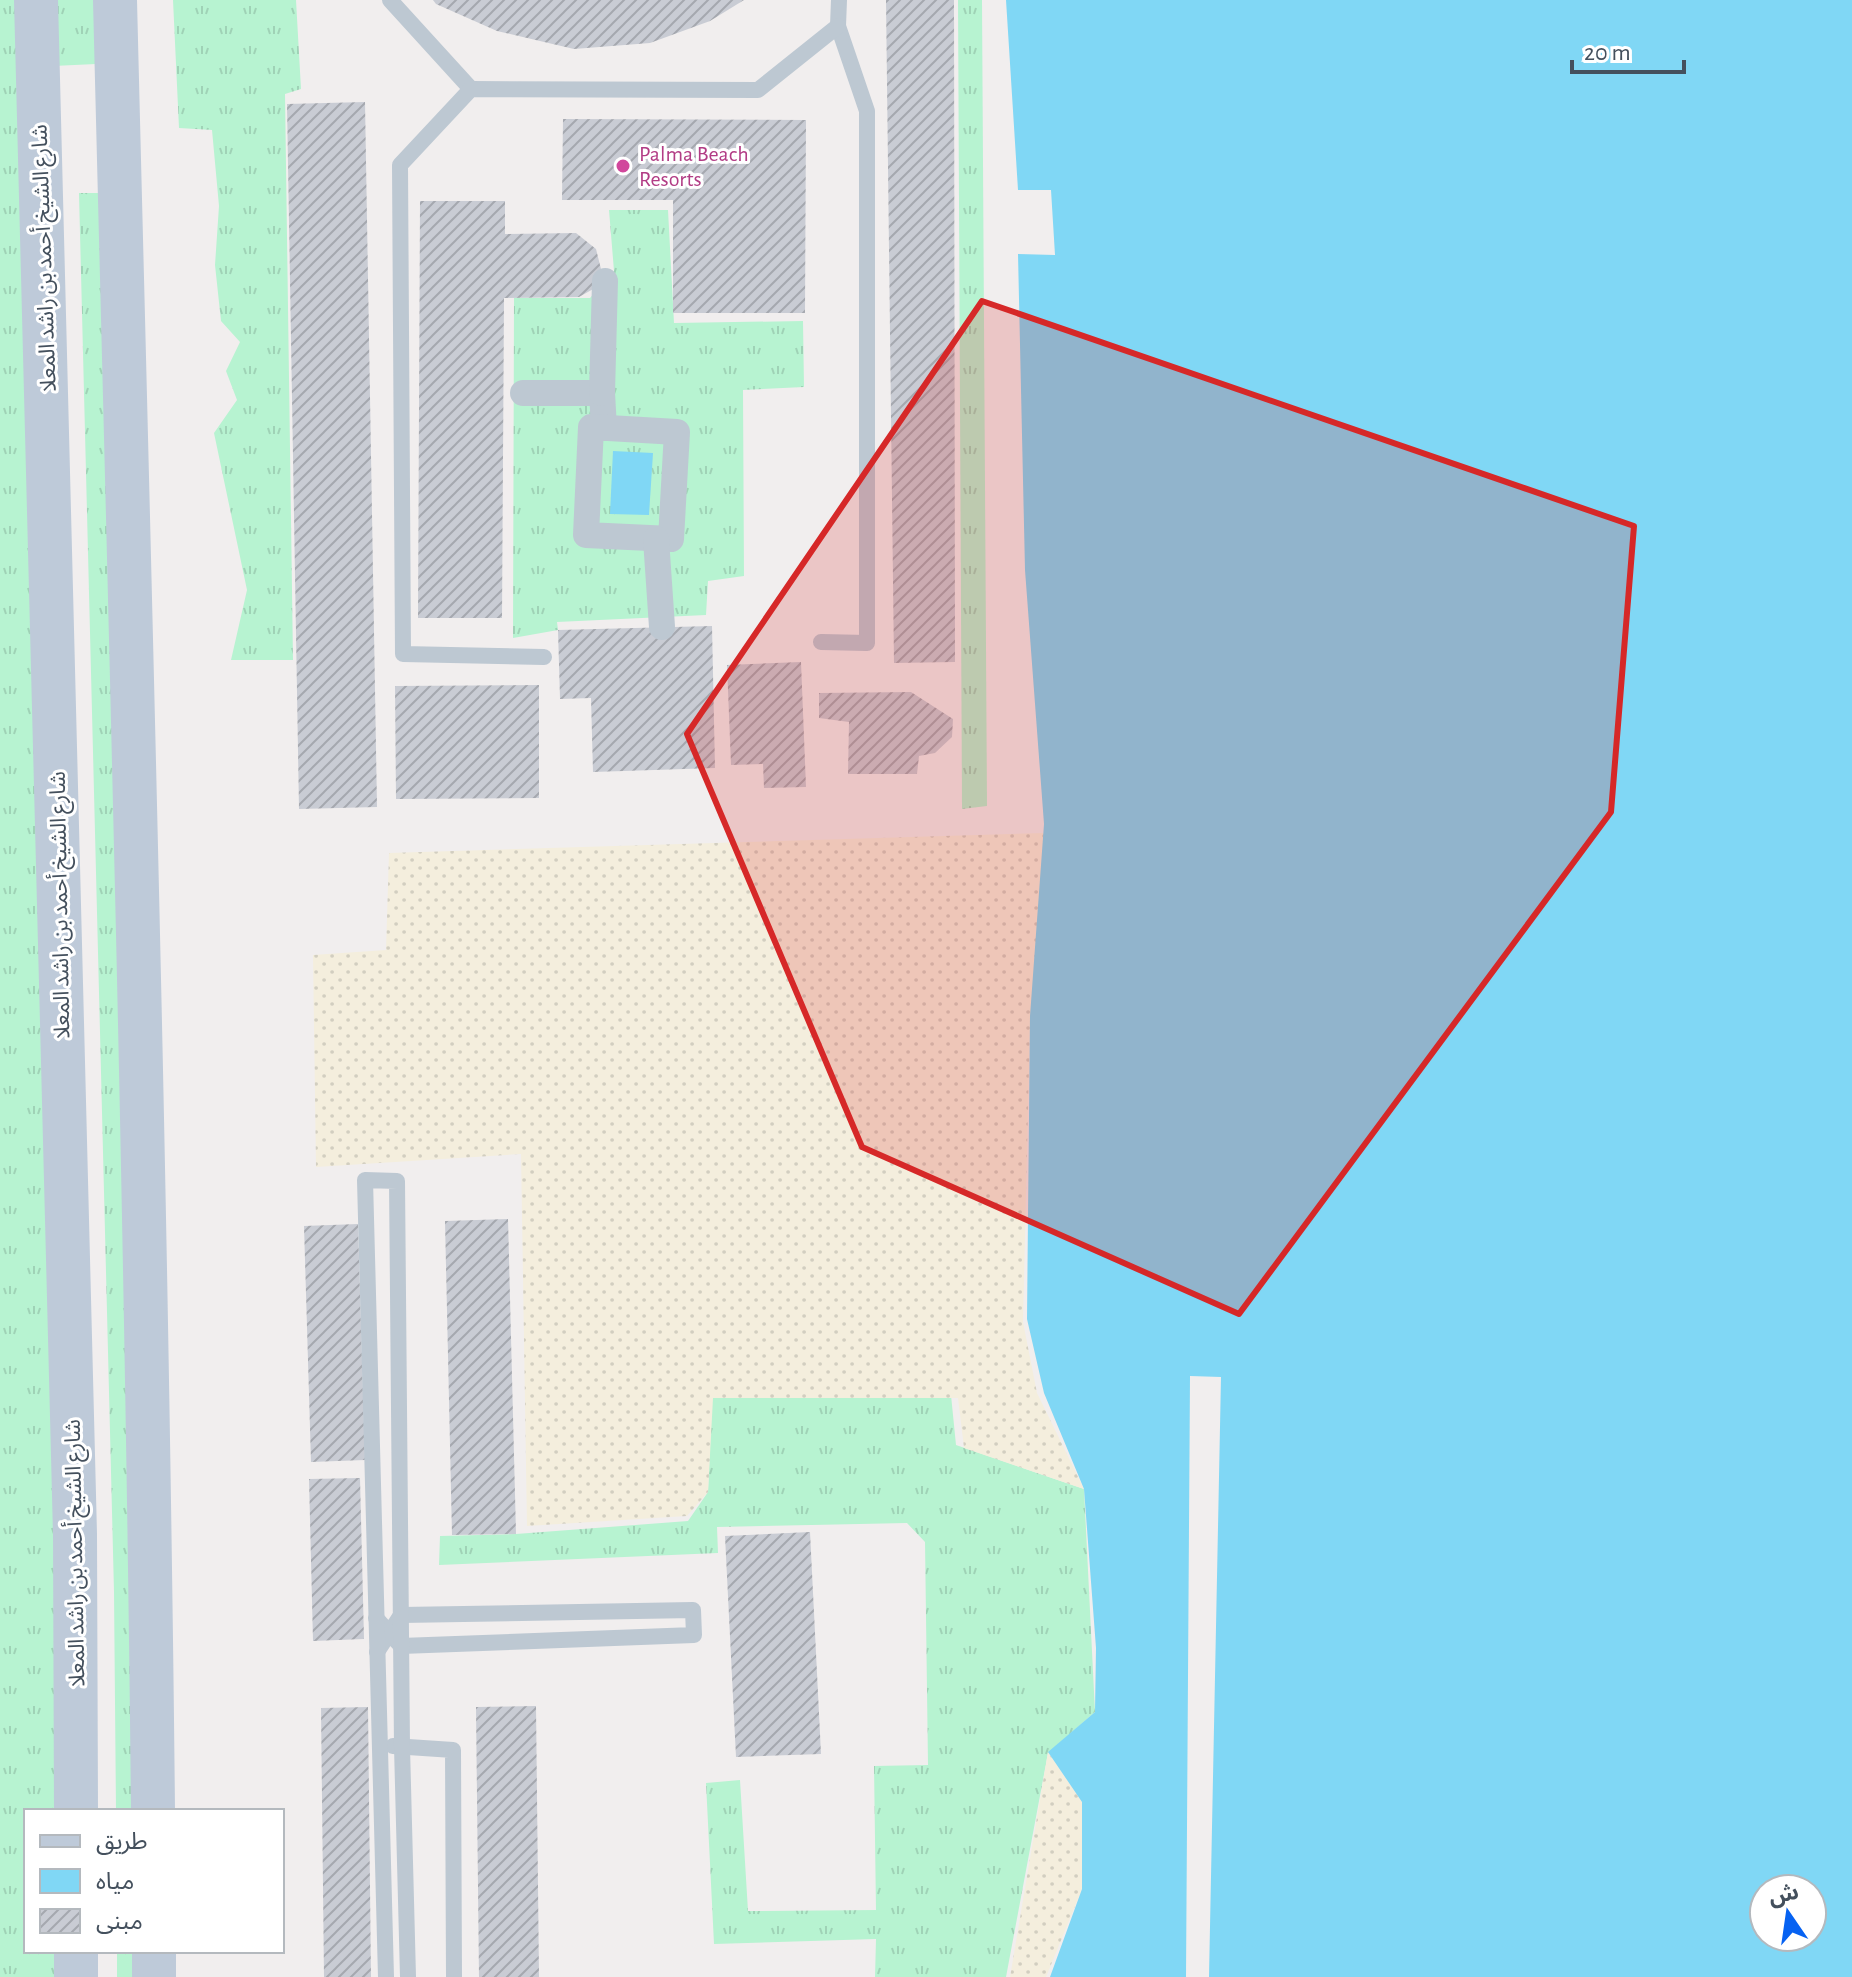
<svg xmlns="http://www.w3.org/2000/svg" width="1852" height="1977" font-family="'Alegreya Sans','Noto Sans Arabic',sans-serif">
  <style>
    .grass { fill: url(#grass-tufts) }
    .sand { fill: url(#sand-dots) }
    .water { fill: #80d7f5; fill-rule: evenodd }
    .building { fill: url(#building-hatch) }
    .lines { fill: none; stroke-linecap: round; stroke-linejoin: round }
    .service { stroke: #bdc8d2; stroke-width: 16 }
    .pedestrian { stroke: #bdc8d2; stroke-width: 26 }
    .secondary { stroke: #becad9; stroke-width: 44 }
    .marked { fill: #d62828; fill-opacity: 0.2; stroke: #d62828; stroke-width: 6; stroke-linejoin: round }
    .hotel-dot { fill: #d1479c; stroke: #fff; stroke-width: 3 }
    .labels { text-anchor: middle; stroke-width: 6; stroke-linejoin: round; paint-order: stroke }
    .hotel-label { font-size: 22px; fill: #b23c85; stroke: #fff; text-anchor: start }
    .street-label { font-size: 22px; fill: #44505d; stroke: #fff }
  </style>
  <defs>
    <pattern id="grass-tufts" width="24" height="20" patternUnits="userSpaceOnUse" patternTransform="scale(2)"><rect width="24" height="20" fill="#b7f3d1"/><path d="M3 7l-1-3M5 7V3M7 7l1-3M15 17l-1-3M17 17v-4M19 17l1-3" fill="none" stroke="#9fd2b6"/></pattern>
    <pattern id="sand-dots" width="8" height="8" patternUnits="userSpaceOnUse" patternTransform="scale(2)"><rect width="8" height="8" fill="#f4eedd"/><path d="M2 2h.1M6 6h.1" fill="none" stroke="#d2cec0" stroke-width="1.8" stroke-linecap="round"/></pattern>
    <pattern id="building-hatch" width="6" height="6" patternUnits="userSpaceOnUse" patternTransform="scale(2)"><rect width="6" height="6" fill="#c9ccd4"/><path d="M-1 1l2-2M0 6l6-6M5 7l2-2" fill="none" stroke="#a5a8af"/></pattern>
  </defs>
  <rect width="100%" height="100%" fill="#f1eeee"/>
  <g class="grass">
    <polygon points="0,0 27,0 68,1811 26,1811 26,1951 68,1951 65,1977 0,1977"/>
    <polygon points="52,0 95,0 96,64 53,66"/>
    <polygon points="173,0 296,0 301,89 285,94 293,660 231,660 247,590 214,433 237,400 226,371 240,342 221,321 215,265 219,206 212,130 179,128"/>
    <polygon points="958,0 982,0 987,806 962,809"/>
    <polygon points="79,193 113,193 147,1811 116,1811 114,1592"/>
    <polygon points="609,210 668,210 674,323 803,321 804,387 743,390 744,576 708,581 706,615 557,622 558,630 513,638 514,298 590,298 614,271"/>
    <polygon points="951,1395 956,1445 1084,1489 1095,1712 1048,1753 1006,1977 875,1977 876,1939 714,1944 706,1783 740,1780 748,1911 876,1910 874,1766 928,1765 925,1542 907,1523 717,1527 718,1553 439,1565 440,1536 516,1534 688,1521 708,1492 712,1398"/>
    <rect x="117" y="1951" width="26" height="26"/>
  </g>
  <g class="sand">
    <polygon points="1044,833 1030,1025 1023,1322 1037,1393 1084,1489 964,1448 958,1398 713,1398 708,1492 687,1516 527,1526 521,1154 316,1167 313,955 386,950 389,853"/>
    <polygon points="1048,1752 1082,1802 1082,1889 1046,1977 1010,1977"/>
  </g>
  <g class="water">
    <path d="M1006,0H1852V1977H1209L1221,1377L1190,1376L1186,1977H1050L1082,1889V1802L1048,1752L1095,1712L1096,1648L1084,1489L1044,1393L1027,1319L1030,1016L1044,824L1025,570L1018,254L1055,255L1051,190H1018ZM1764,1889H1812V1937H1764Z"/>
    <polygon points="613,451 653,453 649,515 610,514"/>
  </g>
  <g class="building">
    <polygon points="433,0 744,0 710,21 650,43 574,49 497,31 436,4"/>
    <polygon points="886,0 954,0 955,662 894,663"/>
    <polygon points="365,102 377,807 299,809 287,104"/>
    <polygon points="563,119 806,120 805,313 673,313 673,200 562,200"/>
    <polygon points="420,201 505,201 505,234 576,233 596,249 601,269 595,288 579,297 504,298 502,618 418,618"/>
    <polygon points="712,626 715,768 593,772 591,698 560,699 558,630"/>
    <polygon points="801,662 806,787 764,788 763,764 731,765 727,665"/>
    <polygon points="539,685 539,798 396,799 395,686"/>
    <polygon points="911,692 953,719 952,737 935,753 919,756 917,774 848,774 849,722 819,718 819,693"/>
    <polygon points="508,1219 516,1534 452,1535 445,1221"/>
    <polygon points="358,1224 365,1460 311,1462 304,1226"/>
    <polygon points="360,1478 364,1639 313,1641 309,1479"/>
    <polygon points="810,1532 821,1754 736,1757 725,1536"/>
    <polygon points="536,1706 539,1977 479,1977 476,1707"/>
    <polygon points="368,1707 371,1977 324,1977 321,1708"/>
  </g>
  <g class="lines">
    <g class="service">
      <polyline points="390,0 471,89"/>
      <polyline points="821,642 867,643 867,111 838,26 839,0"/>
      <polyline points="544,657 403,654 400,165 471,89 758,90 838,26"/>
      <polyline points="376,1618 401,1646 694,1635 693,1610 401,1615 377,1652"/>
      <polyline points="393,1746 453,1750 454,1977"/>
      <polyline points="386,1977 365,1180 397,1181 402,1747 408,1977"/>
    </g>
    <g class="pedestrian">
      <polyline points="523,393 602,393 604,428"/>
      <polyline points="602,393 605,281"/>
      <polygon points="591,427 677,432 671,539 586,535"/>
      <polyline points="656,539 662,627"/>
    </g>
    <g class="secondary">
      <polyline points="36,0 75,1534 76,1811"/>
      <path d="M115,0C130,604 147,1207 153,1811"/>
      <polyline points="76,1977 76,1951"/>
      <polyline points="154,1977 154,1951"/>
    </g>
  </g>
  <path class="marked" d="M982,301L1634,526L1611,812L1239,1314L862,1147L687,734Z"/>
  <circle class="hotel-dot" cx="623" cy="166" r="8"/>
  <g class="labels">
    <g class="hotel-label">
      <text x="639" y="161">Palma Beach<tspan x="639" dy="25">Resorts</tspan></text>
    </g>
    <g class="street-label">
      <text transform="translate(43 258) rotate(-92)" y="8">شارع الشيخ أحمد بن راشد المعلا</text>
      <text transform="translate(59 905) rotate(-91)" y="8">شارع الشيخ أحمد بن راشد المعلا</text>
      <text transform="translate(74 1553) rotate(-91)" y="8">شارع الشيخ أحمد بن راشد المعلا</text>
    </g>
  </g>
  <rect x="24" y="1809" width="260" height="144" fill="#ffffff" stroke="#b4b9be" stroke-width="2"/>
  <rect x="40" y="1835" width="40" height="12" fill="#becad9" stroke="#b4b9be" stroke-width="2"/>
  <text x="96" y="1849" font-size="24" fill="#44505d">طريق</text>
  <rect x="40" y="1869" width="40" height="24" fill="#80d7f5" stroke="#b4b9be" stroke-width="2"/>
  <text x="96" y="1889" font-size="24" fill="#44505d">مياه</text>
  <rect x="40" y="1909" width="40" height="24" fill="url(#building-hatch)" stroke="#b4b9be" stroke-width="2"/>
  <text x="96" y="1929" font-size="24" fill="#44505d">مبنى</text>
  <g transform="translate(1788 1913) rotate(347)"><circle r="38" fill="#ffffff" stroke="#b4b9be" stroke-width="2"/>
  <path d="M0-6L14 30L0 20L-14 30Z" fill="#0662f2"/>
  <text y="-12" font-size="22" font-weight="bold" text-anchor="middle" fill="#44505d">ش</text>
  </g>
  <path d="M1572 60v12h112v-12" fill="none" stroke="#44505d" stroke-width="4"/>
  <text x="1584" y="60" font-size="24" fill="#44505d" stroke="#ffffff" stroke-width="6" paint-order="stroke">20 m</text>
</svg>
